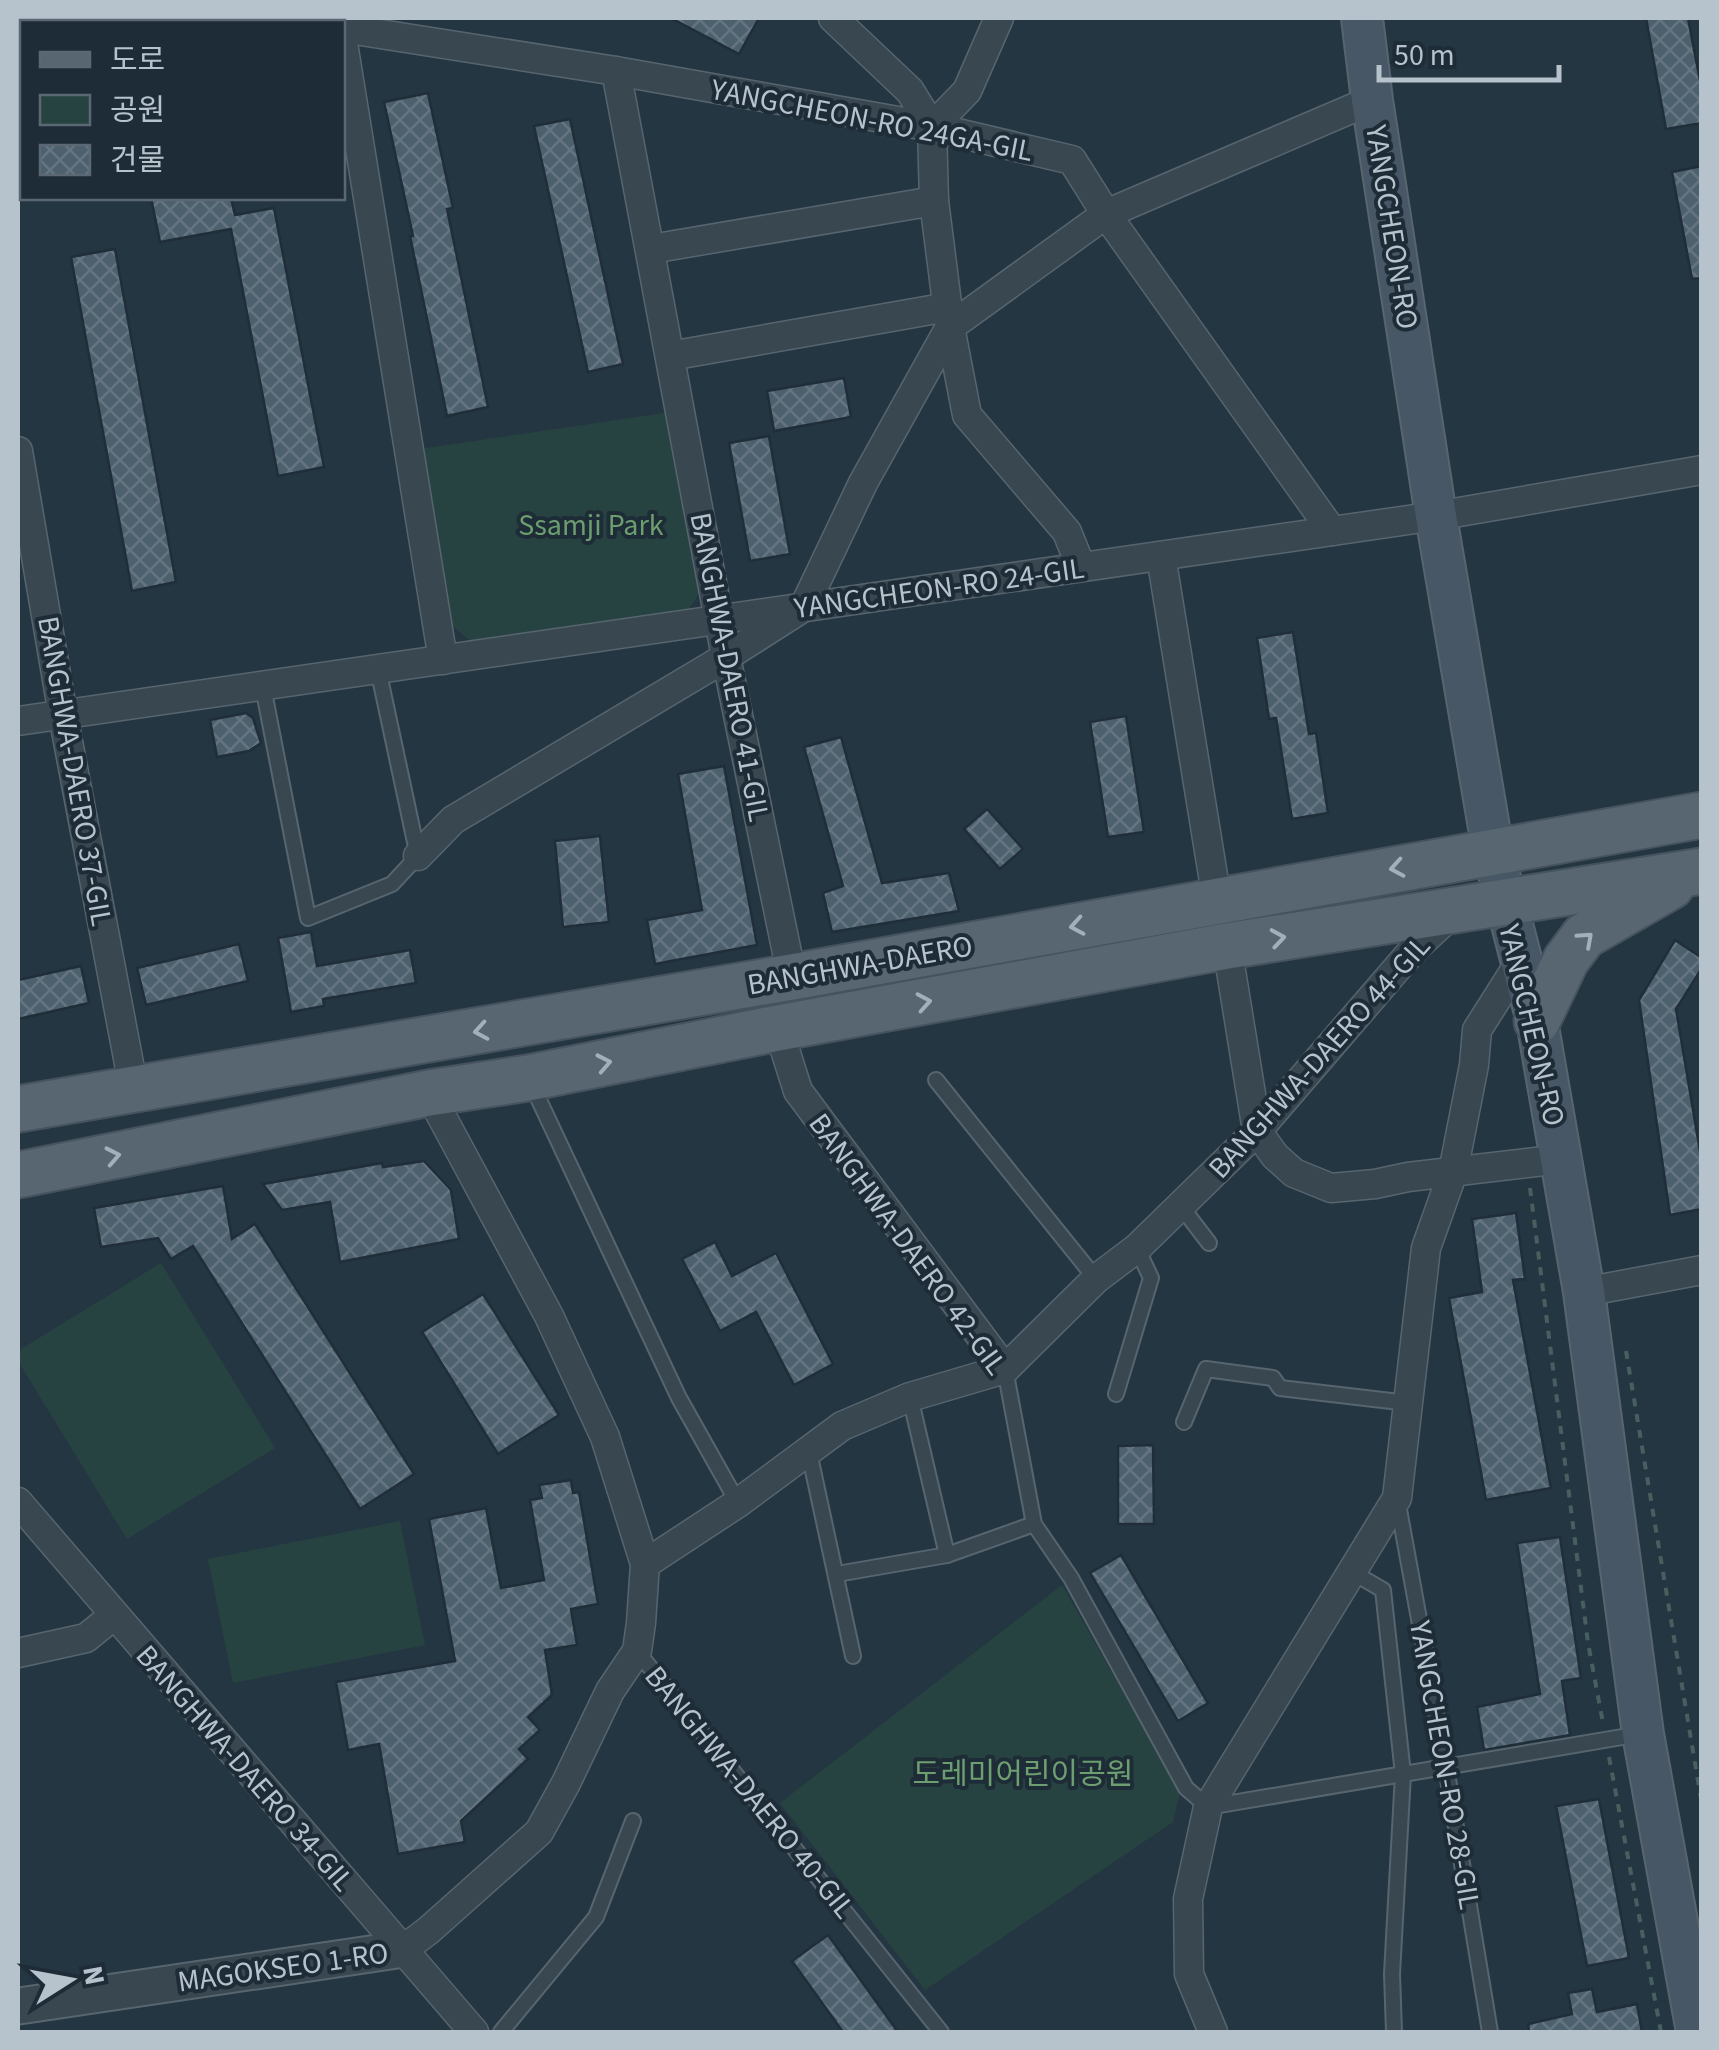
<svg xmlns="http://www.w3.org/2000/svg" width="1719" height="2050" font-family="'Source Sans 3','Noto Sans KR',sans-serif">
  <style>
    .green { fill: #274341 }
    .building { fill: url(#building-cross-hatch); stroke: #202e39; stroke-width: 2.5 }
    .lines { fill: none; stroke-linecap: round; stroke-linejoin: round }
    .service-casing { stroke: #57656f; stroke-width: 18 }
    .minor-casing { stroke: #57656f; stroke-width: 31 }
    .tertiary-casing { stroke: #57656f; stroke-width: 39 }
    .secondary-casing { stroke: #57656f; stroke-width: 44 }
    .primary-casing { stroke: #46535e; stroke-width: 49 }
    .path { stroke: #47605f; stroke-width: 4; stroke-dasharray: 8 8; stroke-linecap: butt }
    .service { stroke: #394751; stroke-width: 14 }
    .minor { stroke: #394751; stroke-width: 28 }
    .tertiary { stroke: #394751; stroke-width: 35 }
    .secondary { stroke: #475765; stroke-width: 40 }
    .primary { stroke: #576671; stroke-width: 45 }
    .oneway { stroke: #a3b0ba }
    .labels { text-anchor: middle; stroke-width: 8; stroke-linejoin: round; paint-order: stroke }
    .street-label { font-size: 30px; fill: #b6c2cc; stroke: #1e2c37 }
    .park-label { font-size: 30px; fill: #6c9e6f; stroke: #1e2c37 }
  </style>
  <defs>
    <pattern id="building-cross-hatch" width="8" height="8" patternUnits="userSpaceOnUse" patternTransform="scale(2.5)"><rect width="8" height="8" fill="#4d606d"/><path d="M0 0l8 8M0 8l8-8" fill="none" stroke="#647581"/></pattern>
  </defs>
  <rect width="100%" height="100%" fill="#243642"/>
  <g class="green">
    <polygon points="671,412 704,584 687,613 472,642 444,619 420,449"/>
    <polygon points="161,1263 275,1448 127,1539 18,1361 18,1351"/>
    <polygon points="400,1521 425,1645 233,1683 208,1559"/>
    <polygon points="1062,1585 1180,1792 1173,1822 925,1990 780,1803"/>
  </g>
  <g class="building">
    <polygon points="671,18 759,18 739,54"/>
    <polygon points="1646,18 1688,18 1702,91 1702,123 1666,129"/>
    <polygon points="428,93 453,208 447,209 488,407 447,416 410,236 413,236 384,102"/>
    <polygon points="570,119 623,364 588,372 534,126"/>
    <polygon points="1702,166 1702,278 1692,279 1672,172"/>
    <polygon points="151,198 231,198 235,215 274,208 324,467 278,476 231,229 160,242"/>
    <polygon points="115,249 176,582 132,591 71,257"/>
    <polygon points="844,378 851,417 774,431 767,391"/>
    <polygon points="769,436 790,554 750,561 729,443"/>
    <polygon points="1293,632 1309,734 1316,733 1328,813 1292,819 1276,718 1269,719 1257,638"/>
    <polygon points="246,713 253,718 261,743 249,751 217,757 210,720"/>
    <polygon points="1126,716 1144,832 1108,837 1090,722"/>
    <polygon points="841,737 882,883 949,873 959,911 832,932 823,893 843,886 804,747"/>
    <polygon points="724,766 757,945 655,964 647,920 702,910 678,774"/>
    <polygon points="987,809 1023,849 1000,869 964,829"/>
    <polygon points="600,836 609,922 563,927 555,841"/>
    <polygon points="311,932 317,966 410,950 416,983 323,999 324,1006 291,1012 278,938"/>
    <polygon points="1675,940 1702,958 1702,968 1676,1009 1702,1163 1702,1209 1670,1215 1639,1000"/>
    <polygon points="239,944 248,981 146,1005 137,968"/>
    <polygon points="81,966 89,1003 18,1019 18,980"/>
    <polygon points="424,1161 451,1190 459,1239 340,1262 330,1202 282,1210 263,1184 382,1163 383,1167"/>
    <polygon points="223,1186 232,1239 255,1224 414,1474 360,1509 193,1246 171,1259 158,1238 101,1247 94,1208"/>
    <polygon points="1516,1213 1525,1279 1513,1280 1551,1488 1486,1500 1449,1298 1482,1292 1472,1219"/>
    <polygon points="715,1242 732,1276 776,1253 833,1364 794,1385 756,1312 720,1331 682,1259"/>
    <polygon points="483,1294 559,1415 498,1454 422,1332"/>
    <polygon points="1153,1445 1154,1524 1118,1524 1118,1446"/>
    <polygon points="571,1480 573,1493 579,1492 598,1604 571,1609 577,1645 545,1650 552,1695 528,1717 540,1730 519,1749 528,1759 461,1821 465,1842 398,1854 379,1744 348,1750 336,1682 455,1661 429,1519 486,1508 501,1588 544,1580 530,1500 542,1498 539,1485"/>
    <polygon points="1560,1537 1581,1678 1562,1681 1570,1735 1484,1750 1477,1707 1540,1694 1517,1543"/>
    <polygon points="1121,1555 1208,1703 1178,1721 1090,1573"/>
    <polygon points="1599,1799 1629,1958 1587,1966 1556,1806"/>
    <polygon points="828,1935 898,2032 843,2032 792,1961"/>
    <polygon points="1592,1989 1597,2012 1637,2004 1642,2032 1529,2032 1528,2024 1572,2014 1568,1993"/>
  </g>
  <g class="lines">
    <defs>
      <g id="service">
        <polyline points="263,687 308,918 392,884 418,856 378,669"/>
        <polyline points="936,1080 1096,1279"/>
        <polyline points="531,1083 679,1398 738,1503"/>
        <polyline points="1180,1205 1209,1243"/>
        <polyline points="1005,1369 1034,1524 1071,1578 1186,1788 1208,1807 1640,1734"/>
        <polyline points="1116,1394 1151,1278 1137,1248"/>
        <polyline points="910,1397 947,1555"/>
        <polyline points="1184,1422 1206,1369 1273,1378 1280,1388 1408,1403"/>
        <polyline points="809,1452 853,1656"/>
        <polyline points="1398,1504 1446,1767 1490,2032"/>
        <polyline points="1352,1572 1383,1590 1403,1774 1392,1974 1394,2032"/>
        <polyline points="837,1574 947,1555 1034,1524"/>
        <polyline points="637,1651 941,2032"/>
        <polyline points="501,2032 596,1917 633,1821"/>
      </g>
      <g id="minor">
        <polyline points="249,18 295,22"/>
        <polyline points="833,18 910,91 932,127 934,201 950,327 967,415 1067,532 1081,567"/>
        <polyline points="342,28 616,71 932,127 1072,160 1106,214 1332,531"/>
        <polyline points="342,37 443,660"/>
        <polyline points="616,71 726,657 792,977"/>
        <polyline points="932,127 967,91 999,18"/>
        <polyline points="651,249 934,201"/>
        <polyline points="670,356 948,307"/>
        <polyline points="18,451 63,715 134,1090"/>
        <polyline points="1161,556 1217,900"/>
        <polyline points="18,721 1436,516 1702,470"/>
        <polyline points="418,856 453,820 713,665 804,607 863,483 950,327 1106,214 1372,100"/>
        <polyline points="1227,946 1257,1131 1275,1156 1294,1173 1331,1188 1375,1184 1408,1177 1561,1159"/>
        <polyline points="778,1028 798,1091 1005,1369"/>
        <polyline points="1584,1292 1702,1270"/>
        <polyline points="18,1502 474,2032"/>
        <polyline points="645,1564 738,1503 842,1426 910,1397 1005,1369 1096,1279 1137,1248 1257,1131 1412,951 1453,913"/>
        <polyline points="18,1653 86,1638 113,1616"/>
        <polyline points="404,1949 429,1930 539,1832 566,1783 610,1691 637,1651 641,1623 645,1564 605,1437 549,1316 429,1093"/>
        <polyline points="1213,2032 1189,1974 1188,1899 1208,1807 1397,1498 1426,1248 1453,1172 1474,1065 1477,1030 1522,959"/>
      </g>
      <polyline id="tertiary" points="19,2006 404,1949"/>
      <polyline id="secondary" points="1362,18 1372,100 1436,516 1493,851 1537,1021 1584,1292 1643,1734 1697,2032"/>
      <g id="primary">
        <polyline points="1537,1021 1566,960 1584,936 1671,886"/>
        <polyline points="18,1109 792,977 1702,815"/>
        <polyline points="18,1175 429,1093 528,1078 778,1028 1227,946 1702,871"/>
      </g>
    </defs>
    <use href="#service" class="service-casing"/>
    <use href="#minor" class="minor-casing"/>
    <use href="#tertiary" class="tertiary-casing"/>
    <use href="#secondary" class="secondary-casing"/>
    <use href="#primary" class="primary-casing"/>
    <g class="path">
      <polyline points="1530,1188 1588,1643 1603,1723"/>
      <polyline points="1626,1351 1702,1805"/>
      <polyline points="1609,1757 1661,2032"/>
    </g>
    <use href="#service" class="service"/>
    <use href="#minor" class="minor"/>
    <use href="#tertiary" class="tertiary"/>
    <use href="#secondary" class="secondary"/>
    <use href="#primary" class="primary"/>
  </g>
  <defs><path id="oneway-chevron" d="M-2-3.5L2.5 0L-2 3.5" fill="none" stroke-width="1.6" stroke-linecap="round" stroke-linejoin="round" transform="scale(2.5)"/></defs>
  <g class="oneway">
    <use href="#oneway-chevron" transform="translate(1397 868) rotate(170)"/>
    <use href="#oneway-chevron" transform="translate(1077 926) rotate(170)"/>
    <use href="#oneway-chevron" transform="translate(1278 938) rotate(-9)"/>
    <use href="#oneway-chevron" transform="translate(1586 939) rotate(-42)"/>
    <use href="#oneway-chevron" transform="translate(924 1002) rotate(-10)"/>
    <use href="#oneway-chevron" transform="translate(481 1031) rotate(170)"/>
    <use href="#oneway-chevron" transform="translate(604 1063) rotate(-11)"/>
    <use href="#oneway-chevron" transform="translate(113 1156) rotate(-11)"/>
  </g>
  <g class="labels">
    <g class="street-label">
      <text transform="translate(872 120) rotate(11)" y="10">YANGCHEON-RO 24GA-GIL</text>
      <text transform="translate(1392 227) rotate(81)" y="10">YANGCHEON-RO</text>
      <text transform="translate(939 588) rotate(-8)" y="10">YANGCHEON-RO 24-GIL</text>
      <text transform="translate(730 667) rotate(79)" y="10">BANGHWA-DAERO 41-GIL</text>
      <text transform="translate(75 771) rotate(80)" y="10">BANGHWA-DAERO 37-GIL</text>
      <text transform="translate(860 965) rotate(-10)" y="10">BANGHWA-DAERO</text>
      <text transform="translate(1532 1025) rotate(77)" y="10">YANGCHEON-RO</text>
      <text transform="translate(1319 1057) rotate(-48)" y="10">BANGHWA-DAERO 44-GIL</text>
      <text transform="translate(908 1244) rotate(54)" y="10">BANGHWA-DAERO 42-GIL</text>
      <text transform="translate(1445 1765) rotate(80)" y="10">YANGCHEON-RO 28-GIL</text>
      <text transform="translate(245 1768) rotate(49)" y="10">BANGHWA-DAERO 34-GIL</text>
      <text transform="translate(750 1792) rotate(51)" y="10">BANGHWA-DAERO 40-GIL</text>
      <text transform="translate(283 1967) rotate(-8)" y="10">MAGOKSEO 1-RO</text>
    </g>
    <g class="park-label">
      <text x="591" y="535">Ssamji Park</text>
      <text x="1023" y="1784">도레미어린이공원</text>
    </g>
  </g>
  <rect width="1719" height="2050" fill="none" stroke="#b6c2cc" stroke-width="40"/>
  <rect x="20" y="20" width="325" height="180" fill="#1e2c37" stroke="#5b6873" stroke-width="2.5"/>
  <rect x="40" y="52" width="50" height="15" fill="#576671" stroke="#5b6873" stroke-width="2.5"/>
  <text x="110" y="70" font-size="30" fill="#b6c2cc">도로</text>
  <rect x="40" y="95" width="50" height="30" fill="#274341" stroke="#5b6873" stroke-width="2.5"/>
  <text x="110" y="120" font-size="30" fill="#b6c2cc">공원</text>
  <rect x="40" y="145" width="50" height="30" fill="url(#building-cross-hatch)" stroke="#5b6873" stroke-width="2.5"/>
  <text x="110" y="170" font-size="30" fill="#b6c2cc">건물</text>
  <g transform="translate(70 1980) rotate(79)" stroke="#1e2c37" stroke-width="8" paint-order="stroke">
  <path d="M0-8L18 38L0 25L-18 38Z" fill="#b6c2cc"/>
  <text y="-15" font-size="28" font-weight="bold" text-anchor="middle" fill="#b6c2cc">N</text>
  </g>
  <path d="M1379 65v15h180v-15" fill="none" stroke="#b6c2cc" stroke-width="5"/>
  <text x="1394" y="65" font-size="30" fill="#b6c2cc" stroke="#1e2c37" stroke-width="8" paint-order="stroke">50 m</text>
</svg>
